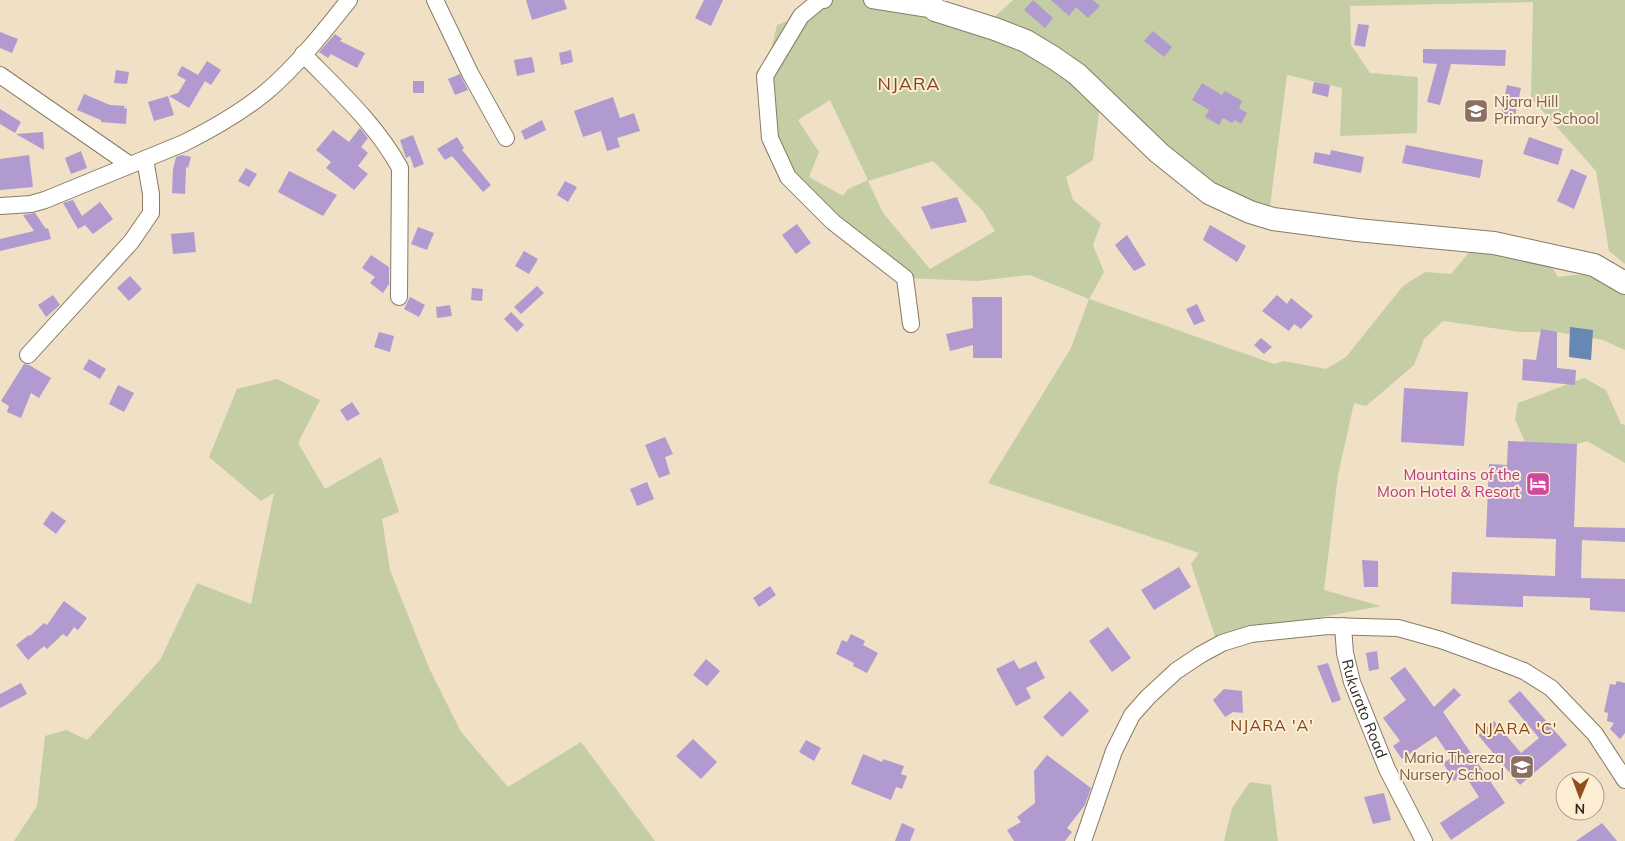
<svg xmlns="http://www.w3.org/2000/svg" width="1625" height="841" font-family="Mulish,sans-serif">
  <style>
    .green { fill: #c5cda4; fill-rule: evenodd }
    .water { fill: #6588b5 }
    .building { fill: #b09acf }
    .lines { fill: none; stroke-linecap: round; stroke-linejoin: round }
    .minor-casing { stroke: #897b64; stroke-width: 18 }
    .secondary-casing { stroke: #897b64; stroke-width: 24 }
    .minor { stroke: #fff; stroke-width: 16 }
    .secondary { stroke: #fff; stroke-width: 22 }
    .labels { text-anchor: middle; stroke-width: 4; stroke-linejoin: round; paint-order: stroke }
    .education-label { font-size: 15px; fill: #785e54; stroke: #fdedd3; text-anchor: start }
    .hotel-label { font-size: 15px; fill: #b23c85; stroke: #fdedd3; text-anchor: end }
    .street-label { font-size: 15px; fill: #302a21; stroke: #fdedd3 }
    .neighbourhood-label { font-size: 16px; letter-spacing: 1px; fill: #82451a; stroke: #fdedd3 }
    .quarter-label { font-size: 18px; letter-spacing: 1px; fill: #82451a; stroke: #fdedd3 }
  </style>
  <rect width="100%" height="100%" fill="#efe0c6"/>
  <g class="green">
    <path d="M824,0H872L966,19L1101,97L1093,160L1066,177L1073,200L1101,223L1093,245L1104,272L1089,299L1274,364L1284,361L1326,369L1346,357L1403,286L1425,272L1451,274L1472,249L1543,254L1558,277L1591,273L1625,293V350L1603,340L1557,332H1520L1443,321L1424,339L1414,365L1366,406L1354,403L1338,475L1324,590L1381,606L1236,633L1217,642L1191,564L1199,553L988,483L1071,348L1089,299L1030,275L977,281L905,278L788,177L770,138L765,76L777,25L801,16ZM830,100L868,180L848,189L843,196L809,177L819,152L798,120ZM933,161L982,210L995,231L930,269L883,213L868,181Z"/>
    <polygon points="1013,0 1625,0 1625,264 1609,251 1596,171 1531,98 1533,2 1350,6 1351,45 1370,73 1418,77 1417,133 1340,136 1342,88 1287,75 1270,206 1244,198 1203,178 1094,77 991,20"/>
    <polygon points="1584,378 1606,390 1621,424 1625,425 1625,463 1587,441 1564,448 1525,442 1515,419 1518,403"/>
    <polygon points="277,379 320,400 298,443 325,489 381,457 399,512 382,519 390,570 429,668 461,732 508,787 581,742 655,841 14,841 37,806 45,736 66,730 87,740 160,660 197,583 251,604 274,493 261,501 209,457 237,389"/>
    <polygon points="1250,782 1271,785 1278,841 1224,841 1232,808"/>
  </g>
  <polygon class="water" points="1570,327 1593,330 1591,360 1569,357"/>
  <g class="building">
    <polygon points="526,0 564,0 567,9 532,20"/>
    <polygon points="704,0 723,0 711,26 695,18"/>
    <polygon points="1033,0 1053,18 1045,28 1024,10"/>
    <polygon points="1051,0 1093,0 1100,6 1088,18 1076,7 1069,16"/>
    <polygon points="1358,24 1369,25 1365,47 1354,45"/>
    <polygon points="1153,31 1172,47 1164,57 1144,41"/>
    <polygon points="0,32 18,39 12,53 0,48"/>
    <polygon points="335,34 342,39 340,41 365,53 357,68 331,54 328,58 319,52"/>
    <polygon points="1423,49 1506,50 1505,66 1451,64 1440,105 1427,102 1437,64 1423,63"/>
    <polygon points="571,50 573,62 561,65 559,53"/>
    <polygon points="532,57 535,72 517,76 514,60"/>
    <polygon points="207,61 221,70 211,85 205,81 189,108 169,96 178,93 186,80 177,75 182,66 198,75"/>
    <polygon points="116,70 129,72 127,84 114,83"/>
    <polygon points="460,74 468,90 455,95 448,79"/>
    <rect x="413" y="81" width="11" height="12"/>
    <polygon points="1314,82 1330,85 1328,97 1312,93"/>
    <polygon points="1202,83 1222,95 1225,91 1242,101 1239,108 1247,113 1241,124 1235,120 1232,123 1223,118 1219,125 1205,117 1209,110 1192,100"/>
    <polygon points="1507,85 1521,88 1515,116 1501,114"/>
    <polygon points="84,94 110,105 125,106 124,109 127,108 126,124 101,122 101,120 77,110"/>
    <polygon points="168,96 174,115 154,121 148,102"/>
    <polygon points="613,97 620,118 634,113 640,131 617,138 620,147 607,151 601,131 583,137 574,111"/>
    <polygon points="0,109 21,122 15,133 0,124"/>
    <polygon points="542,120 546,130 525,140 521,131"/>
    <polygon points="360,128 368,138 361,147 368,153 358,166 368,174 354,190 326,168 331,162 316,150 333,130 349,142"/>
    <polygon points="43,132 44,150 16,134"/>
    <polygon points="413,135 424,164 414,168 410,156 406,158 400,140"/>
    <polygon points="457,137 464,148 462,150 491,185 483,192 452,156 445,160 437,149"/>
    <polygon points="1529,137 1563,149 1558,165 1523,154"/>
    <polygon points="1406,145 1483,160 1480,178 1402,163"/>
    <polygon points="1331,150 1364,157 1361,173 1313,163 1315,152 1330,155"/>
    <polygon points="81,151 87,168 71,174 65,158"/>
    <polygon points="29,155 33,187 0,190 0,159"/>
    <polygon points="182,155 191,157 188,168 186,167 185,194 172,193 173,169 176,157"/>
    <polygon points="246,168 257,174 249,187 238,181"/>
    <polygon points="1571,169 1587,176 1574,209 1557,201"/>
    <polygon points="289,171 337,195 323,216 278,192"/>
    <polygon points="565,181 577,187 568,202 557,195"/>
    <polygon points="957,197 967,222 931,229 921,207"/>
    <polygon points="73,200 82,216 100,202 113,219 93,234 85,225 78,229 63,203"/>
    <polygon points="35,213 46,229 48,228 51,239 0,251 0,239 34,231 23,215"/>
    <polygon points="797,224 811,243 796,254 782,235"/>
    <polygon points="1210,225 1246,246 1237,262 1203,240"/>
    <polygon points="418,227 434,233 427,250 411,244"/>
    <polygon points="194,232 196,252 173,254 171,234"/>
    <polygon points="1127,235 1146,265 1134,271 1115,245"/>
    <polygon points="524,251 538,259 529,274 515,266"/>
    <polygon points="371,255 389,267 389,284 383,293 370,283 375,277 362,268"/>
    <polygon points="130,276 142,289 129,301 117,288"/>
    <polygon points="537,286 544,293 521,314 514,307"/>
    <polygon points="472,288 483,289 482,301 471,300"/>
    <polygon points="53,295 60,305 46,317 38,305"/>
    <polygon points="1277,295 1287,304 1291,298 1313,316 1301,329 1294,324 1289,331 1262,311"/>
    <polygon points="410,297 425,305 419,317 404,309"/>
    <polygon points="972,297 1002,297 1002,358 973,358 973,345 950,351 946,334 973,328"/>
    <polygon points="1197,304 1205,321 1194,325 1186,309"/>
    <polygon points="450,305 452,316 437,318 436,307"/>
    <polygon points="511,312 524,325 517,332 504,319"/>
    <polygon points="1541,329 1557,332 1557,368 1576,370 1575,385 1522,380 1523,359 1536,360"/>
    <polygon points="379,332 394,336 390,352 374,347"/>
    <polygon points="1261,338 1272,347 1264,354 1254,345"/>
    <polygon points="89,359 106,369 100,379 83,369"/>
    <polygon points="24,364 29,365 51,378 39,398 31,393 21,418 7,412 9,406 1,401"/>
    <polygon points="118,385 134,393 124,412 109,404"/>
    <polygon points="1404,388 1468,392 1464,446 1401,442"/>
    <polygon points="352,402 360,414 347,421 340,410"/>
    <polygon points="665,437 673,454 665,457 670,474 659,478 645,445"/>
    <polygon points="1508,441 1577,444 1574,527 1625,528 1625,542 1582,540 1581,578 1625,579 1625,612 1590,610 1590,598 1523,596 1523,607 1451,604 1452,572 1555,576 1556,539 1486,537 1489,464 1507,465"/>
    <polygon points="647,482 654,499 637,506 630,489"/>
    <polygon points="52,511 66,521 56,534 43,524"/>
    <polygon points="1362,560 1378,561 1378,587 1364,587"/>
    <polygon points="1179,567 1191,587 1154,610 1141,590"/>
    <polygon points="770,586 776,595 759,607 753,598"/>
    <polygon points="64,601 87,618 78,630 74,627 67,637 63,634 47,649 44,646 28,660 16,645 29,635 30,636 44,623 47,625"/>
    <polygon points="1108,627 1131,658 1112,672 1089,641"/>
    <polygon points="851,634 865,641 863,645 878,653 867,673 853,666 854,663 836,654 842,640 847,642"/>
    <polygon points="1377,651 1379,669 1369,671 1366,653"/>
    <polygon points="706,659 720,671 707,686 693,675"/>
    <polygon points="1014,660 1019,669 1036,661 1045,678 1026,688 1031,698 1016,706 996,669"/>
    <polygon points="1328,663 1341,700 1332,703 1317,666"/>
    <polygon points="1405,667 1434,707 1454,688 1461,695 1443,712 1505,803 1451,840 1440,823 1479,797 1464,774 1454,781 1443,763 1451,758 1436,736 1402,759 1393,746 1400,741 1383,718 1406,700 1390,678"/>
    <polygon points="1617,681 1625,683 1625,733 1620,739 1610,729 1614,723 1607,721 1608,713 1604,712 1610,684 1615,685"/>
    <polygon points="21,683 27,694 0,708 0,694"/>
    <polygon points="1224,689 1242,691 1243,713 1233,712 1225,717 1213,700"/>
    <polygon points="1070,691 1089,711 1062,737 1043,717"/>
    <polygon points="1520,691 1567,745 1520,785 1478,735 1494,721 1521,753 1539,738 1508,701"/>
    <polygon points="693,739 717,762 701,779 676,756"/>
    <polygon points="806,740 821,748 814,761 799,752"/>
    <polygon points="863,754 882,762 883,759 904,766 901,774 907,776 902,789 896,787 891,800 851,784"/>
    <polygon points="1047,755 1091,788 1085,805 1067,828 1072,832 1065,841 1014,841 1007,830 1021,822 1017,817 1035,803 1034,771"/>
    <polygon points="1384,793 1391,820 1373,824 1364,797"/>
    <polygon points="902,823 915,829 910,841 895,841"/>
    <polygon points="1602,823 1617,841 1576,841"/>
  </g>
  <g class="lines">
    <defs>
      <g id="minor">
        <polyline points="435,0 470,73 506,138"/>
        <polyline points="824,0 819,1 801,16 765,76 770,138 788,177 833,222 905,278 911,324"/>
        <polyline points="872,0 935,10"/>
        <path d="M303,54C338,90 376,124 400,168L399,297"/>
        <polyline points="0,75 130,165"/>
        <path d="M0,206L31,204L45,200L184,143C210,130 244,110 266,92C295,68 326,29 349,0"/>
        <polyline points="28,355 131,242 151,213 151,194 145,159"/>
        <path id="s1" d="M1343,626L1345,653L1352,682L1387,769L1424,841"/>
        <polyline points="1083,841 1114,751 1132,715 1148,697 1176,671 1200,655 1222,643 1251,634 1328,626 1398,628 1441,640 1485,656 1524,671 1551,688 1595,734 1625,780"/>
      </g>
      <polyline id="secondary" points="930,0 935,10 995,29 1026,41 1054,58 1077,74 1159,153 1209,193 1250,212 1273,219 1357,230 1494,243 1594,265 1625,283"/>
    </defs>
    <use href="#minor" class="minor-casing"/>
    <use href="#secondary" class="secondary-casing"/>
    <use href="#minor" class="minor"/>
    <use href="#secondary" class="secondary"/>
  </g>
  <defs>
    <symbol id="school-square" viewBox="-11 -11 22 22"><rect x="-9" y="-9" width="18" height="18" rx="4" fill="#8d6e63" stroke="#fdedd3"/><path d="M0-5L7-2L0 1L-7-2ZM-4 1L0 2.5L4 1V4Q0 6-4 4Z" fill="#fff"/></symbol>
    <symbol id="hotel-square" viewBox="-11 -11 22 22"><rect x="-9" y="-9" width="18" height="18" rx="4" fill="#d1479c" stroke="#fdedd3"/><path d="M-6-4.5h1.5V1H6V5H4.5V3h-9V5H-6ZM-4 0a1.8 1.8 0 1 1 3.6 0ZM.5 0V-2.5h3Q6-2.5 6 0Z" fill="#fff"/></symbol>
  </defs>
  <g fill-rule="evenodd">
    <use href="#school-square" x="1462" y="97" width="28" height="28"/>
    <use href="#hotel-square" x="1524" y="470" width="28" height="28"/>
    <use href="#school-square" x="1508" y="753" width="28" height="28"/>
  </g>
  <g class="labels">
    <g class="education-label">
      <text x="1494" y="107">Njara Hill<tspan x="1494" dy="17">Primary School</tspan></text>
      <text x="1504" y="763" text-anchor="end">Maria Thereza<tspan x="1504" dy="17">Nursery School</tspan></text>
    </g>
    <g class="hotel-label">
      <text x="1520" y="480">Mountains of the<tspan x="1520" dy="17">Moon Hotel &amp; Resort</tspan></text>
    </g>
    <g class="street-label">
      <text dy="5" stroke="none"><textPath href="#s1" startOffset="86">Rukurato Road</textPath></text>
    </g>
    <g class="neighbourhood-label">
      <text x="1272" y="731">NJARA 'A'</text>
      <text x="1516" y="734">NJARA 'C'</text>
    </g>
    <g class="quarter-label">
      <text x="909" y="90">NJARA</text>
    </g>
  </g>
  <g transform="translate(1580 796) rotate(181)"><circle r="24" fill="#fdedd3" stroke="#ab9f8c"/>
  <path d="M0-4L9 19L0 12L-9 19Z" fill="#904d1d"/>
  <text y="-8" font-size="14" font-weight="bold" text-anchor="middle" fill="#302a21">N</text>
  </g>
</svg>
